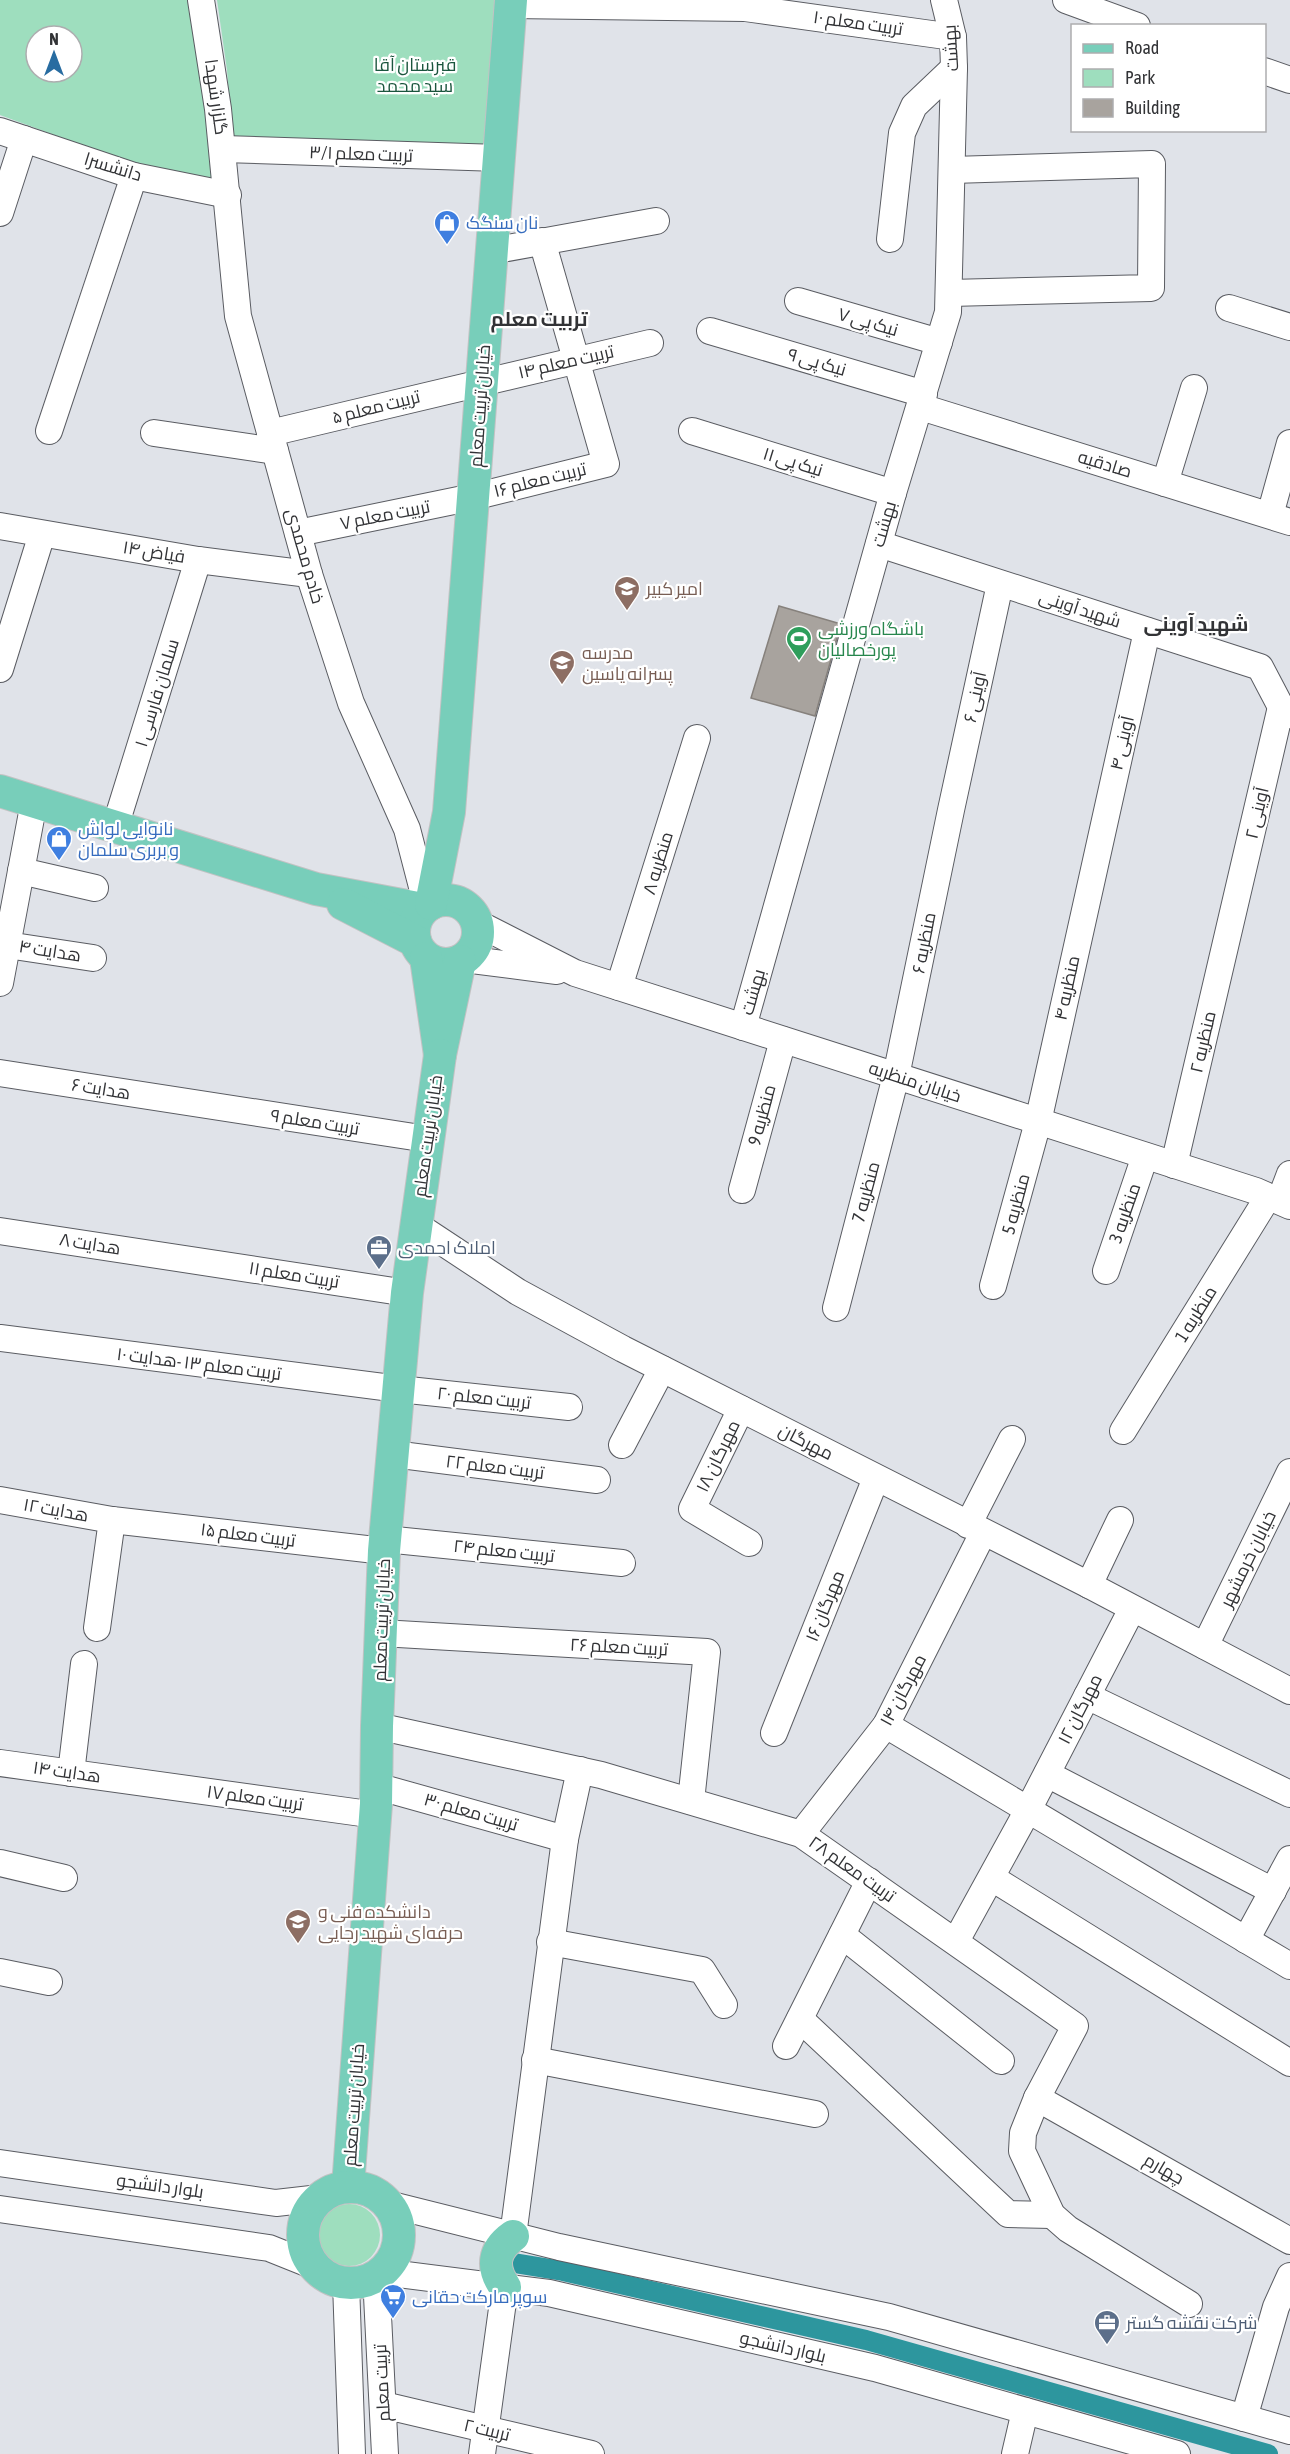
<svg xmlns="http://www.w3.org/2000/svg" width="1290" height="2454" font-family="'Asap Condensed',Cairo,sans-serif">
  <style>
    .green { fill: #9edebe; fill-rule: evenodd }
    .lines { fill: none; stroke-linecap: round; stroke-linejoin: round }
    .canal { stroke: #2d969e; stroke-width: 20 }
    .building { fill: #a8a39e; stroke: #86817c; stroke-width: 1.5 }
    .minor-casing { stroke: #5a5c62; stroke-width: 28 }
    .major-casing { stroke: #c2c2c3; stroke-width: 34 }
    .minor { stroke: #fff; stroke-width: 26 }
    .major { stroke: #78ceba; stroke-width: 32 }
    .labels { text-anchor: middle; stroke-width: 4.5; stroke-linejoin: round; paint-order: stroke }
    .street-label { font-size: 18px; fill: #323336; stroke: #fff }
    .park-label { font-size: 18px; fill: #1a553d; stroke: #fff }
    .shop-label { font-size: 18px; fill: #366cbe; stroke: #fff; text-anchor: start }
    .education-label { font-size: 18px; fill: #785e54; stroke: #fff; text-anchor: start }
    .leisure-label { font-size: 18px; fill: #27864d; stroke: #fff; text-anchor: start }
    .service-label { font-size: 18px; fill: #4e5e75; stroke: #fff; text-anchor: start }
    .neighbourhood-label { font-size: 20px; font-weight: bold; fill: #323336; stroke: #fff }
  </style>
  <rect width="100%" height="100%" fill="#e0e3e9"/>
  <g class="green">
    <path d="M0,0H188L217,181L117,158L0,115ZM36,36H72V72H36Z"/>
    <polygon points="217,0 497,0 485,153 233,144 227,70"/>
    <circle cx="349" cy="2235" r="31"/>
  </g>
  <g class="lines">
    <polyline class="canal" points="514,2263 563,2271 866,2340 1268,2454"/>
  </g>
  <polygon class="building" points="779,606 841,624 815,716 751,698"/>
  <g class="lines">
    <defs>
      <g id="minor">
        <polyline points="201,0 218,109 238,316 309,574 351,703 407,829 427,906"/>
        <polyline points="1066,0 1137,26"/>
        <polyline points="511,5 745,8 953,37"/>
        <polyline points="1264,71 1290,80"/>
        <polyline points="0,131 134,176 228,195"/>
        <polyline points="223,149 499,158"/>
        <polyline points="0,213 24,139"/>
        <polyline points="890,239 902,133 914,106 954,68"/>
        <polyline points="491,251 656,221"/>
        <polyline points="950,293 1151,288 1152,164 952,170"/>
        <polyline points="798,301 939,342"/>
        <polyline points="1229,308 1290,327"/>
        <polyline points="710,331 924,394"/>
        <polyline points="921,407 1290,522"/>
        <polyline points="49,431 134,176"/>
        <polyline points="692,431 893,493"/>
        <polyline points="154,433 275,451"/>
        <polyline points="270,433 650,343"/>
        <polyline points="1165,483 1194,388"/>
        <polyline points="1270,515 1290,443"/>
        <polyline points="0,526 198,560 309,574"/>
        <polyline points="298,533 473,497 606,464 542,241"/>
        <polyline points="879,544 1260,667 1281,707 1290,715"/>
        <polyline points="0,669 42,534"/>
        <polyline points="115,827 198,560"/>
        <polyline points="21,871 95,888"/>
        <polyline points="477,923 575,973 1256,1191 1290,1206"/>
        <polyline points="7,945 93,958"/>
        <polyline points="464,959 557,971"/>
        <polyline points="0,983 34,802"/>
        <polyline points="619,987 697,738"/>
        <polyline points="743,1027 893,493 948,312 954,68 953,37 944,0"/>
        <polyline points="0,1073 427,1139"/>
        <polyline points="1174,1165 1281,707"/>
        <polyline points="742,1190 783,1040"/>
        <polyline points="1282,1195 1290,1174"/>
        <polyline points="415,1224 518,1292 623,1349 1089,1585 1290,1691"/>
        <polyline points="0,1231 407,1293"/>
        <polyline points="1106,1271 1145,1156"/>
        <polyline points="993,1286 1038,1122 1147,631"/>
        <polyline points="836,1308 896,1076 951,810 1000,584"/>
        <polyline points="0,1338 399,1389 569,1407"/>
        <polyline points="741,1409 692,1509 749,1543"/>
        <polyline points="1123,1431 1268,1197"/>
        <polyline points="622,1445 662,1369"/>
        <polyline points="393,1454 597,1480"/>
        <polyline points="0,1500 112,1520 384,1551"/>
        <polyline points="968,1525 1012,1439"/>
        <polyline points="385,1539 622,1563"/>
        <polyline points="1089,1585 1120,1520"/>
        <polyline points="97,1628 112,1520"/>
        <polyline points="381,1633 707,1652 691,1801"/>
        <polyline points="1205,1646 1290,1472"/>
        <polyline points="1087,1696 1290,1794"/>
        <polyline points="886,1725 1290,1966"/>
        <polyline points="377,1726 601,1775 801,1834 1075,2026 1037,2098 1023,2133 1022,2151 1052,2215 1068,2229 1189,2304"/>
        <polyline points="774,1733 876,1478"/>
        <polyline points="0,1763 376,1815"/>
        <polyline points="71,1773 84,1664"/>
        <polyline points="1047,1774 1273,1891"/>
        <polyline points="376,1786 565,1839"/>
        <polyline points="801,1834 886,1725 983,1533"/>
        <polyline points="0,1863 64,1878"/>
        <polyline points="992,1878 1290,2063"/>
        <polyline points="842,1935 1001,2061"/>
        <polyline points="1246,1940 1290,1859"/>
        <polyline points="956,1941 1028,1810 1132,1609"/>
        <polyline points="550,1942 702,1970 724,2005"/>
        <polyline points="0,1972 49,1982"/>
        <polyline points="800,2019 1008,2214 1052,2215"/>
        <polyline points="786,2046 869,1881"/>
        <polyline points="535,2060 815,2114"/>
        <polyline points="1037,2098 1290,2241"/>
        <polyline points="0,2163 276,2203 320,2198"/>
        <polyline points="388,2204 559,2247 889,2317 1290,2431"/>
        <polyline points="0,2209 269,2248 314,2266"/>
        <polyline points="513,2236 565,1839 580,1770"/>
        <polyline points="382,2272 549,2293 875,2368 1177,2454"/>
        <polyline points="376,2276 385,2454"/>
        <polyline points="346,2283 352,2454"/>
        <polyline points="383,2405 591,2454"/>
        <polyline points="1244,2418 1276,2307 1290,2276"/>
        <polyline points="482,2454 505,2287"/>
        <polyline points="1015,2454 1025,2411"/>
      </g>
      <g id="major">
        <polyline points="0,791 316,889 423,909"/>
        <circle cx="446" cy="932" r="32"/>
        <polyline points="343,904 415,941"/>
        <polyline points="431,904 449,812 511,0"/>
        <polyline points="426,958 440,1055 460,961"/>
        <polyline points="348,2187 376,1804 377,1726 384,1551 407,1293 440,1055"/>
        <circle cx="351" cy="2235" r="48"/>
        <path d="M505,2287C491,2268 493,2250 513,2236"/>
      </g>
    </defs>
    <use href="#minor" class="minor-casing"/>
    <use href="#major" class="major-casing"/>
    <use href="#minor" class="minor"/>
    <use href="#major" class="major"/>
  </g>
  <defs>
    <symbol id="shop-pin" viewBox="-11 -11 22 30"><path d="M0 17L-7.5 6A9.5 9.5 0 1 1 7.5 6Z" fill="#3f7fe0" stroke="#fff"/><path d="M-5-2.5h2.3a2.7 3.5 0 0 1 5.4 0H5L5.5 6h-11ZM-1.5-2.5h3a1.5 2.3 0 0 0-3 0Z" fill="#fff"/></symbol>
    <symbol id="school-pin" viewBox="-11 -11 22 30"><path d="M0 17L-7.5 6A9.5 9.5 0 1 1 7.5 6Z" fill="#8d6e63" stroke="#fff"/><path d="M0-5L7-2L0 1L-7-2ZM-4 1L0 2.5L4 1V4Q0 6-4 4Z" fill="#fff"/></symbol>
    <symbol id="stadium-pin" viewBox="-11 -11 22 30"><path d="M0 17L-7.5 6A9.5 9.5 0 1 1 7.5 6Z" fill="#2e9e5b" stroke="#fff"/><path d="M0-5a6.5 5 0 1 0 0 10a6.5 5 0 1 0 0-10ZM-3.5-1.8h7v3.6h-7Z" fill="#fff"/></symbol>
    <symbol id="office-pin" viewBox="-11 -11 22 30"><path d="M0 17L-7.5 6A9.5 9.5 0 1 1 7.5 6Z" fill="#5c6f8a" stroke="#fff"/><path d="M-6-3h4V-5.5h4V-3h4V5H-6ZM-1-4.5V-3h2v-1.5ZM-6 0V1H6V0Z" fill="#fff"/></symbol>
    <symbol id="university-pin" viewBox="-11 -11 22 30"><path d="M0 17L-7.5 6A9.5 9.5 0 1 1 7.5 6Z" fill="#8d6e63" stroke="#fff"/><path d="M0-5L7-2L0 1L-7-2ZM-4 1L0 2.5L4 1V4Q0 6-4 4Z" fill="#fff"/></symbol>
    <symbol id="supermarket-pin" viewBox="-11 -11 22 30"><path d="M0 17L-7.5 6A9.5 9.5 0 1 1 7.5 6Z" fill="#3f7fe0" stroke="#fff"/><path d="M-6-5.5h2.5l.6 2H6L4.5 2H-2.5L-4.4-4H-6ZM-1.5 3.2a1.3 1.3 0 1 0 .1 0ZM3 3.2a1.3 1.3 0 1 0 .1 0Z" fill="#fff"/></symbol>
  </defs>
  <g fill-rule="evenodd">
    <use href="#shop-pin" x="432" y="208" width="30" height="40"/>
    <use href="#school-pin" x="612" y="574" width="30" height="40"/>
    <use href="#stadium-pin" x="784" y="624" width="30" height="40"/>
    <use href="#school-pin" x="547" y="648" width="30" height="40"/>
    <use href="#shop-pin" x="44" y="824" width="30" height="40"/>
    <use href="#office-pin" x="364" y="1233" width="30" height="40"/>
    <use href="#university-pin" x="283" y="1907" width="30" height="40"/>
    <use href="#supermarket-pin" x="378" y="2282" width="30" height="40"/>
    <use href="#office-pin" x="1092" y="2308" width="30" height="40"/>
  </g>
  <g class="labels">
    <g class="street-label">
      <text transform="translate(858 23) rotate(8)" y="6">تربیت معلم ۱۰</text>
      <text transform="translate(951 48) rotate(-94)" y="6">بهشت</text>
      <text transform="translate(216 97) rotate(82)" y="6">گلزار شهدا</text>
      <text transform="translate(361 154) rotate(2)" y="6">تربیت معلم ۳/۱</text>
      <text transform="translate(113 167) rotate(17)" y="6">دانشسرا</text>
      <text transform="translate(868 322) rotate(16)" y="6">نیک پی ۷</text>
      <text transform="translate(566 362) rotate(-13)" y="6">تربیت معلم ۱۴</text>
      <text transform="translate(817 362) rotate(16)" y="6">نیک پی ۹</text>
      <text transform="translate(480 406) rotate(-86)" y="6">خیابان تربیت معلم</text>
      <text transform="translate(376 407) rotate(-14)" y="6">تربیت معلم ۵</text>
      <text transform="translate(793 462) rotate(17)" y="6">نیک پی ۱۱</text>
      <text transform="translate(1105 464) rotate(17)" y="6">صادقیه</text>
      <text transform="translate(540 480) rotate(-14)" y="6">تربیت معلم ۱۶</text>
      <text transform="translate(385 515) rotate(-11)" y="6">تربیت معلم ۷</text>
      <text transform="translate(884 524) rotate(-74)" y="6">بهشت</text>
      <text transform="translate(154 552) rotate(9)" y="6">فیاض ۱۴</text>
      <text transform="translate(305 556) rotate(74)" y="6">خادم محمدی</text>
      <text transform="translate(1080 609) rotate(18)" y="6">شهید آوینی</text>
      <text transform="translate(157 693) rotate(-73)" y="6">سلمان فارسی ۱</text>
      <text transform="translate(975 697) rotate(-78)" y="6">آوینی ۶</text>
      <text transform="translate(1122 743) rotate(-77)" y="6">آوینی ۴</text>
      <text transform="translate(1257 813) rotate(-77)" y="6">آوینی ۲</text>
      <text transform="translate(658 863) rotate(-73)" y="6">منظریه ۸</text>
      <text transform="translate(924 943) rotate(-79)" y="6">منظریه ۶</text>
      <text transform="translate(50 951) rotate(9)" y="6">هدایت ۴</text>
      <text transform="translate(1067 988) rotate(-78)" y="6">منظریه ۴</text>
      <text transform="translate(753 992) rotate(-74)" y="6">بهشت</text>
      <text transform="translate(1203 1042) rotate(-77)" y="6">منظریه ۲</text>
      <text transform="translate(915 1082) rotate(18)" y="6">خیابان منظریه</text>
      <text transform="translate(101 1089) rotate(9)" y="6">هدایت ۶</text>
      <text transform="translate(762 1115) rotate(-75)" y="6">منظریه 9</text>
      <text transform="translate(315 1122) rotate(9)" y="6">تربیت معلم ۹</text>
      <text transform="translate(428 1136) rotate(-82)" y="6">خیابان تربیت معلم</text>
      <text transform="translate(866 1192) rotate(-75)" y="6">منظریه 7</text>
      <text transform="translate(1016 1204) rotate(-75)" y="6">منظریه 5</text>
      <text transform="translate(1125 1213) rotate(-71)" y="6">منظریه 3</text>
      <text transform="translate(90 1244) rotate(9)" y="6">هدایت ۸</text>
      <text transform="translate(294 1275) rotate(9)" y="6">تربیت معلم ۱۱</text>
      <text transform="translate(1196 1314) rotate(-58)" y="6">منظریه 1</text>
      <text transform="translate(199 1364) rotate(7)" y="6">تربیت معلم ۱۳ -هدایت ۱۰</text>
      <text transform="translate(484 1398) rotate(6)" y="6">تربیت معلم ۲۰</text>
      <text transform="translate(806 1442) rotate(27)" y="6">مهرگان</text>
      <text transform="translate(718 1456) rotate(-64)" y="6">مهرگان ۱۸</text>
      <text transform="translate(495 1467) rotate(7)" y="6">تربیت معلم ۲۲</text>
      <text transform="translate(56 1510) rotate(10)" y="6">هدایت ۱۲</text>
      <text transform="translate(248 1535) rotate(7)" y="6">تربیت معلم ۱۵</text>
      <text transform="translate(504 1551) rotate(6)" y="6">تربیت معلم ۲۴</text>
      <text transform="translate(1248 1559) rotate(-64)" y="6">خیابان خرمشهر</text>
      <text transform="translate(825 1606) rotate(-68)" y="6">مهرگان ۱۶</text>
      <text transform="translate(382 1620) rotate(-88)" y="6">خیابان تربیت معلم</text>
      <text transform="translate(619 1647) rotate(3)" y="6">تربیت معلم ۲۶</text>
      <text transform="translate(903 1690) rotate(-62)" y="6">مهرگان ۱۴</text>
      <text transform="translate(1080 1709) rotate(-63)" y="6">مهرگان ۱۲</text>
      <text transform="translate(67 1772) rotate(8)" y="6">هدایت ۱۴</text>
      <text transform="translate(255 1798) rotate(8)" y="6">تربیت معلم ۱۷</text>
      <text transform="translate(471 1812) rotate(16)" y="6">تربیت معلم ۳۰</text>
      <text transform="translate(852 1869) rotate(35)" y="6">تربیت معلم ۲۸</text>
      <text transform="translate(354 2105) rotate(-86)" y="6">خیابان تربیت معلم</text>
      <text transform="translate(1164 2169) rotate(30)" y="6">چهارم</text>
      <text transform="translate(160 2186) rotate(8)" y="6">بلوار دانشجو</text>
      <text transform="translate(783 2347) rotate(13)" y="6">بلوار دانشجو</text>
      <text transform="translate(382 2383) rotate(-93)" y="6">تربیت معلم</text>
      <text transform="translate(487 2430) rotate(13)" y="6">تربیت ۲</text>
    </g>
    <g class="park-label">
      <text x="415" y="71">قبرستان آقا<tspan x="415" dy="21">سید محمد</tspan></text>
    </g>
    <g class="shop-label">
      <text x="466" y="229">نان سنگک</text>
      <text x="78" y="835">نانوایی لواش<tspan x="78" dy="21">و بربری سلمان</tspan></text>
      <text x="412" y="2303">سوپر مارکت حقانی</text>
    </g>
    <g class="education-label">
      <text x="646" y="595">امیر کبیر</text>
      <text x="582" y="659">مدرسه<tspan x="582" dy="21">پسرانه یاسین</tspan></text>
      <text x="318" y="1918">دانشکده فنی و<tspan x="318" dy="21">حرفه‌ای شهید رجایی</tspan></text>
    </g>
    <g class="leisure-label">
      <text x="818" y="635">باشگاه ورزشی<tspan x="818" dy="21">پورخصالیان</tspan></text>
    </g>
    <g class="service-label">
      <text x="398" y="1254">املاک احمدی</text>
      <text x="1126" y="2329">شرکت نقشه گستر</text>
    </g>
    <g class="neighbourhood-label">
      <text x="539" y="326">تربیت معلم</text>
      <text x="1196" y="631">شهید آوینی</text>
    </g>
  </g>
  <rect x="1071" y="24" width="195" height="108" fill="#ffffff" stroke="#adadaf" stroke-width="1.5"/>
  <rect x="1083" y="44" width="30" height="9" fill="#78ceba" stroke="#adadaf" stroke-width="1.5"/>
  <text x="1125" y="54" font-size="18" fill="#323336">Road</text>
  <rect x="1083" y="69" width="30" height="18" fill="#9edebe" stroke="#adadaf" stroke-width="1.5"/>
  <text x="1125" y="84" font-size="18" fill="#323336">Park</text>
  <rect x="1083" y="99" width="30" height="18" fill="#a8a39e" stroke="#adadaf" stroke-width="1.5"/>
  <text x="1125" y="114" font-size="18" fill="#323336">Building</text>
  <g transform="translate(54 54)"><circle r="28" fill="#ffffff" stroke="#adadaf" stroke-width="1.5"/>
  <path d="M0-4.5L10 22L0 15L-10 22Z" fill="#286ca1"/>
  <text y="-9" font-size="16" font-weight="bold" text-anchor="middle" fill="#323336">N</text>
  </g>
</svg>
